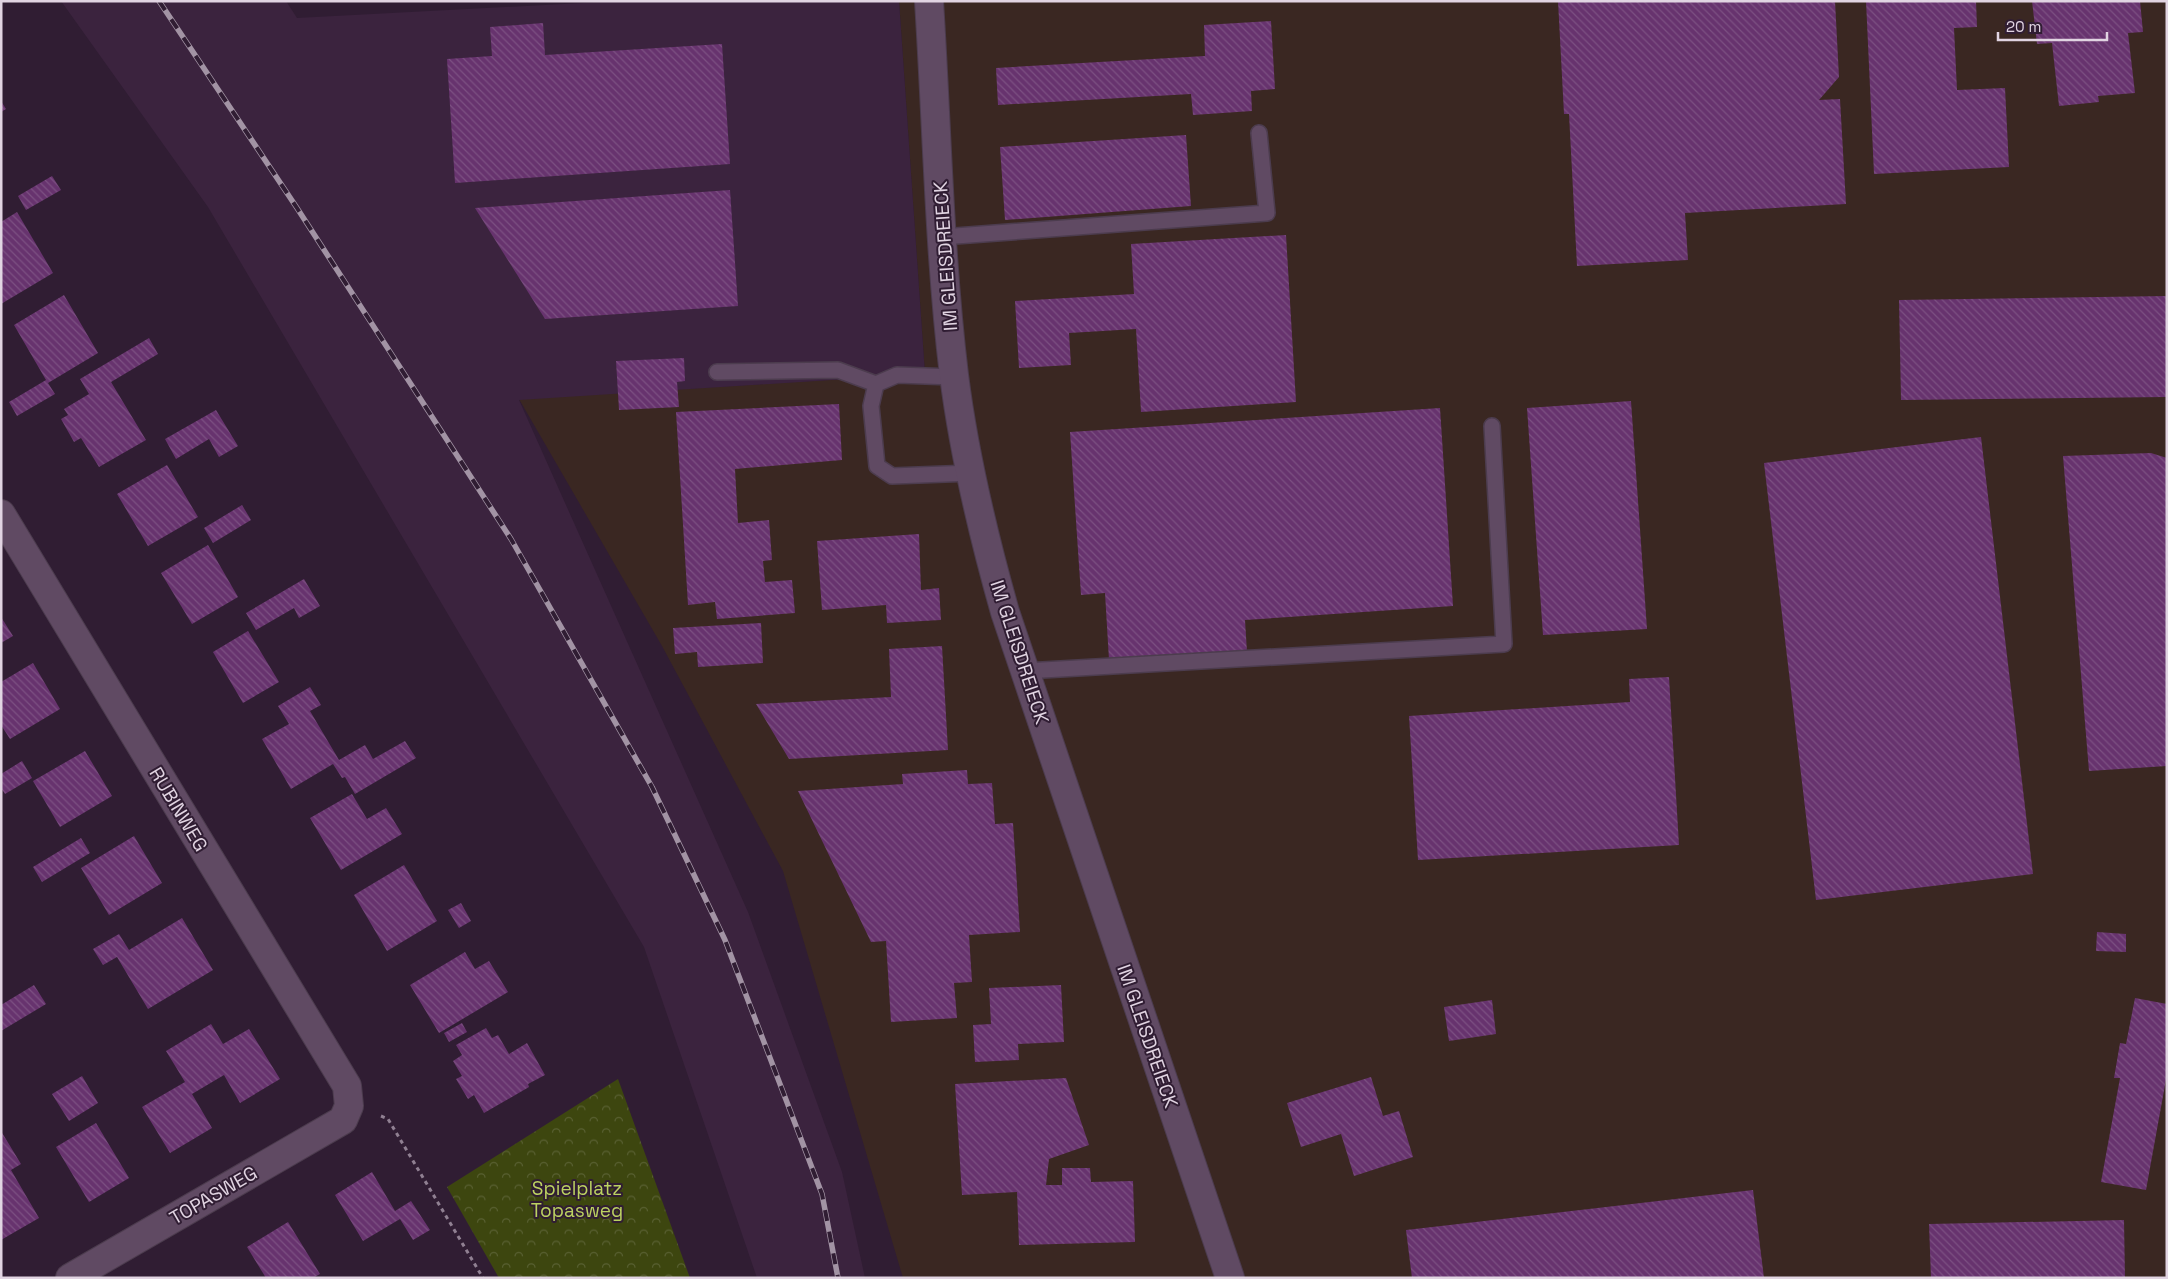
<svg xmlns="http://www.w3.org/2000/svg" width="2168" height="1279" font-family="'Space Grotesk',sans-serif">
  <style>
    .commercial { fill: #3a2722 }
    .built { fill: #3b233e }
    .park { fill: url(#park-crowns) }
    .building { fill: url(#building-back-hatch) }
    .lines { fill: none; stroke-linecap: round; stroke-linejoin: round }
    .lane-casing { stroke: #4c3c4e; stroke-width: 18 }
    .street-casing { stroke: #4c3c4e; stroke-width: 30 }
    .path { stroke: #908092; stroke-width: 3; stroke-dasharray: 4 4; stroke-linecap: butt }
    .lane { stroke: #604a63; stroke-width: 15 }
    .street { stroke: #604a63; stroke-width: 28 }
    .rail-casing { stroke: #a293a4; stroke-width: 5.5 }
    .rail { stroke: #301d33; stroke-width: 4; stroke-dasharray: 11; stroke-linecap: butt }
    .labels { text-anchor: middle; stroke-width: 4; stroke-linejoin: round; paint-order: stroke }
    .street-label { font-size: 19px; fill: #e1d4e2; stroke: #301d33 }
    .park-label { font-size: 19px; fill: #bcd261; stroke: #301d33 }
  </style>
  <defs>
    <pattern id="park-crowns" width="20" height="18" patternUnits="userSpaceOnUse" patternTransform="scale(1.25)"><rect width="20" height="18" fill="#3d460f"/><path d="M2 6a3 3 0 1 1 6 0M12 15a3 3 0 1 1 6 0" fill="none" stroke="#596032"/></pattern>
    <pattern id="building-back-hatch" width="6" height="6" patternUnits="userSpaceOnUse" patternTransform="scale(1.25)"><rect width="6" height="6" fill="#67336e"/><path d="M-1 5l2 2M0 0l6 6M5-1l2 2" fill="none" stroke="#7c5082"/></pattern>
  </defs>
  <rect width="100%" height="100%" fill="#301d33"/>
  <polygon class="commercial" points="899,1 2167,1 2167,1278 903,1278 783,871 662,646 519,399 925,374"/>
  <polygon class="built" points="61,1 286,1 297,18 620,1 899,1 925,374 519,400 748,912 842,1172 865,1278 757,1278 644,947 208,207"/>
  <polygon class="park" points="618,1079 690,1278 499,1278 447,1187"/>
  <g class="building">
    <polygon points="1558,1 1835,1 1839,77 1819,100 1840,99 1846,204 1685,213 1688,260 1577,266 1569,114 1564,114"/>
    <polygon points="1866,1 1976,1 1977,27 1954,28 1957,90 2005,88 2009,167 1874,174"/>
    <polygon points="2032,1 2140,1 2143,32 2128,33 2135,93 2098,96 2099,102 2059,106 2052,43 2037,44"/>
    <polygon points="1271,21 1275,89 1251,91 1252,111 1193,115 1191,94 998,105 996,68 1205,56 1204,25"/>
    <polygon points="543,23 545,55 722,44 730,164 455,183 447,59 492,56 490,27"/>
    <polygon points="1,101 6,109 1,112"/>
    <polygon points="1186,135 1191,206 1005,220 1000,147"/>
    <polygon points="52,176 61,190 26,210 18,196"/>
    <polygon points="730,190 738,306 545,319 475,208"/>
    <polygon points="17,212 53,273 1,304 1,222"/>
    <polygon points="1286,235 1296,402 1141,412 1136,329 1069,333 1071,365 1019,368 1015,301 1134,294 1131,244"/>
    <polygon points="64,295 98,353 48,383 55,394 17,416 9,402 46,380 14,325"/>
    <polygon points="2167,296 2167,397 1901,400 1899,300"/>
    <polygon points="149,338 158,354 111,382 146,440 99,467 81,438 74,442 61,419 68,415 64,409 89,394 80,379"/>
    <polygon points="684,358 685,381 677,382 679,407 619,410 616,361"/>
    <polygon points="1631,401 1647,629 1543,635 1527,408"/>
    <polygon points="839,404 842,460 735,469 738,523 769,520 772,560 763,561 765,582 792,580 795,613 717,619 715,602 688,605 676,412"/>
    <polygon points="1440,408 1453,606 1245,620 1247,652 1109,660 1105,593 1081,595 1070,432"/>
    <polygon points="216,410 238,446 219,457 209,439 176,459 165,439"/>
    <polygon points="1981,437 2033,874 1816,900 1764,463"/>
    <polygon points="2151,453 2167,458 2167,766 2089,771 2063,456"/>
    <polygon points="167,465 198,517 148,546 117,494"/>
    <polygon points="242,505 251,520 213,543 204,528"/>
    <polygon points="919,534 921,590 939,588 941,620 887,623 886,605 822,610 817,541"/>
    <polygon points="208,545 238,597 192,624 161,573"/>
    <polygon points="304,579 320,606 299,618 294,608 256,630 246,613"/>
    <polygon points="1,617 13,636 1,643"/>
    <polygon points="761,623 763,663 698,667 697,652 675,654 673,628"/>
    <polygon points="248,631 279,682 243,703 213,652"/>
    <polygon points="942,646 948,750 789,759 756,704 891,697 889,649"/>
    <polygon points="33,663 60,709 10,739 1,725 1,682"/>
    <polygon points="1669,677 1679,845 1418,860 1409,716 1630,702 1629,679"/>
    <polygon points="310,687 321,705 310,711 339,760 365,745 373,759 405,741 416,758 355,794 345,777 342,778 333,764 291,789 262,739 289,724 278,706"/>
    <polygon points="85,751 112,796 60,827 33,781"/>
    <polygon points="22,761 32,778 5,794 1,788 1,774"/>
    <polygon points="967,770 968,784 992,783 995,824 1013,823 1020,932 969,935 972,982 954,983 957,1018 891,1022 886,941 871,942 798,791 903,784 902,774"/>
    <polygon points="352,794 367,819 386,808 402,834 341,870 310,818"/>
    <polygon points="134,836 162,883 109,915 81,868"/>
    <polygon points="81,838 90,853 42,882 33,867"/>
    <polygon points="404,865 437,921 387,951 354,895"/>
    <polygon points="461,903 471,921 459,928 448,910"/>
    <polygon points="182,918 213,970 148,1009 117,957 103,965 93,949 119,934 129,950"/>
    <polygon points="2097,932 2126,934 2126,952 2096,951"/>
    <polygon points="465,952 475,969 489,961 508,992 439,1033 410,985"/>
    <polygon points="34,985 46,1004 1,1031 1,1005"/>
    <polygon points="1061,985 1064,1042 1018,1044 1019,1060 975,1062 973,1025 991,1024 989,988"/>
    <polygon points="2135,998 2167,1004 2167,1074 2146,1190 2101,1182 2120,1078 2114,1078 2120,1043 2126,1044"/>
    <polygon points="1492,1000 1496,1034 1449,1041 1444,1007"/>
    <polygon points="462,1023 467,1032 449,1042 444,1033"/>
    <polygon points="211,1024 223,1044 249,1029 280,1079 240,1103 224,1075 192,1094 212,1128 170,1153 142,1107 185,1082 166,1051"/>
    <polygon points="486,1028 492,1038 498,1035 509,1054 527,1043 545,1075 528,1084 529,1087 484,1113 474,1095 468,1099 456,1079 462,1076 453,1061 462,1055 456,1045"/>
    <polygon points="82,1076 98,1103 69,1121 52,1094"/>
    <polygon points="1371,1077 1383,1116 1399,1111 1413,1157 1354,1176 1341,1134 1301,1147 1287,1103"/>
    <polygon points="1066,1078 1089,1145 1049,1159 1046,1185 1062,1185 1062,1168 1090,1168 1091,1182 1133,1181 1135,1242 1019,1245 1017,1192 962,1195 955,1084"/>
    <polygon points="96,1123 129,1178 89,1202 56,1147"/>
    <polygon points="1,1131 21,1164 11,1170 39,1218 1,1240"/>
    <polygon points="372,1172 395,1211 411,1201 430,1230 413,1240 400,1219 363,1241 335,1195"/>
    <polygon points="1753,1190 1764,1278 1412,1278 1406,1230"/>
    <polygon points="2124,1220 2125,1278 1931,1278 1929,1224"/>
    <polygon points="288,1222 320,1274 313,1278 266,1278 247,1247"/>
  </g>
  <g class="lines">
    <defs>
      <g id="lane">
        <polyline points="942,237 1267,213 1259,133"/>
        <polyline points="717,372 838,370 876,384"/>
        <polyline points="954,377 897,375 876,384 871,406 877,466 892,476 972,473"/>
        <polyline points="1025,671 1504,644 1492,426"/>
      </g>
      <g id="street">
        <path d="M929,1C937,126 939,251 954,375C964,455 983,534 1005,612L1230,1278"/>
        <polyline points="1,514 347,1086 349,1106 343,1120 70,1278"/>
      </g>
    </defs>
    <use href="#lane" class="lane-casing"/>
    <use href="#street" class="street-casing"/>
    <polyline class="path" points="381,1116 388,1119 483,1278"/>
    <use href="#lane" class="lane"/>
    <use href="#street" class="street"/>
    <defs>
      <polyline id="rail" points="159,1 297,208 511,539 652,787 725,940 822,1194 838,1278"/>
    </defs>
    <use href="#rail" class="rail-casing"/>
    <use href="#rail" class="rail"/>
  </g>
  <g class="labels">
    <g class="street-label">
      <text transform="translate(945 256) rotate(-94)" y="7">IM GLEISDREIECK</text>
      <text transform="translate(1020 652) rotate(72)" y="7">IM GLEISDREIECK</text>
      <text transform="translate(179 809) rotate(59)" y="7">RUBINWEG</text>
      <text transform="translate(1148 1036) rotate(71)" y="7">IM GLEISDREIECK</text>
      <text transform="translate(213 1195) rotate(-30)" y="7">TOPASWEG</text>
    </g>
    <g class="park-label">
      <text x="577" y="1195">Spielplatz<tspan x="577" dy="22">Topasweg</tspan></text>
    </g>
  </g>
  <rect width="2168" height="1279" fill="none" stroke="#e1d4e2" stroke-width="5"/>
  <path d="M1998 32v8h109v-8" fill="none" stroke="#e1d4e2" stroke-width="2.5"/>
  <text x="2006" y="32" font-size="15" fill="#e1d4e2" stroke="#301d33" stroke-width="4" paint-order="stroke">20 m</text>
</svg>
